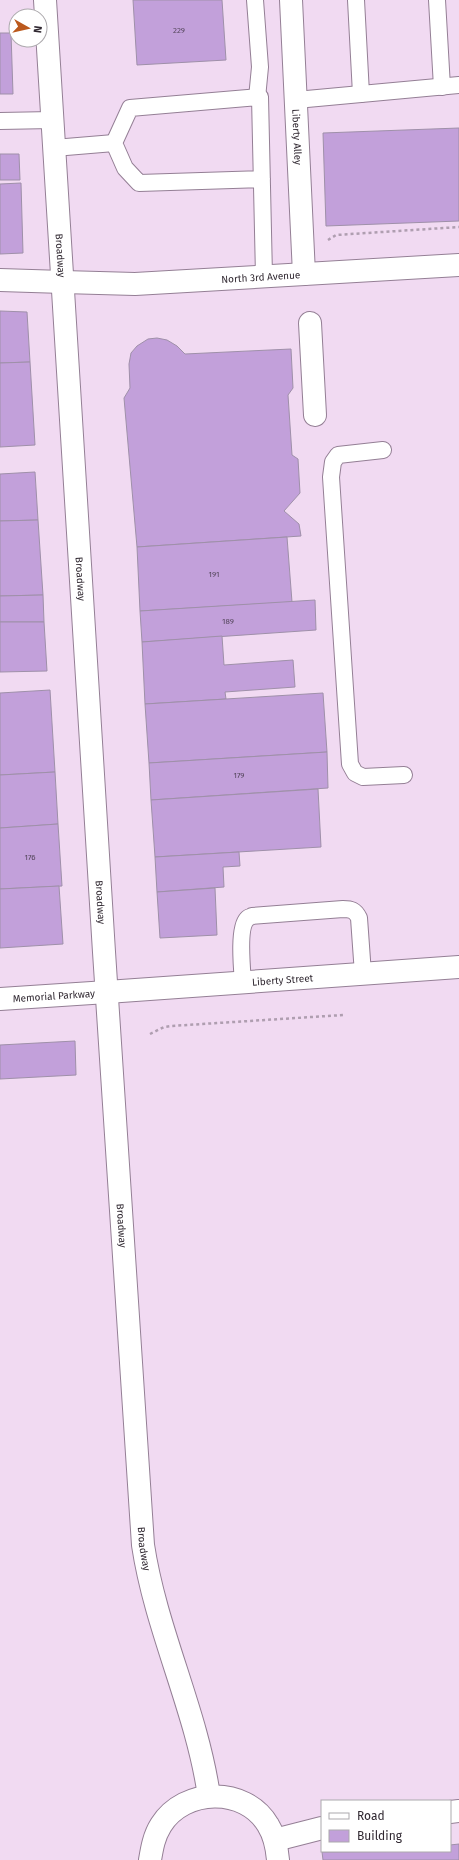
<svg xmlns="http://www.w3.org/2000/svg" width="459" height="1860" font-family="'Fira Sans',sans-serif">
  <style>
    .building { fill: #c2a0da; stroke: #9f90a9 }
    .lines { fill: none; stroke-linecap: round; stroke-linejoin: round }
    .lane-casing { stroke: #947f95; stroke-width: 18 }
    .street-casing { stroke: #947f95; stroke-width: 24 }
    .secondary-casing { stroke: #947f95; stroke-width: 24 }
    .path { stroke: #af9eb0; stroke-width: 2.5; stroke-dasharray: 3 3; stroke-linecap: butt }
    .lane { stroke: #fff; stroke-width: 16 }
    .street { stroke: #fff; stroke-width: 22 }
    .secondary { stroke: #fff; stroke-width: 22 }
    .labels { text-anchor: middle; stroke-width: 3; stroke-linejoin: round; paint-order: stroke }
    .number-label { font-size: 8px; fill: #54465b }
    .street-label { font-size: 10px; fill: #302831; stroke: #fff }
  </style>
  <rect width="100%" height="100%" fill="#f1daf2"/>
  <g class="building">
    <polygon points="133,0 222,0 226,60 137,65"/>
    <polygon points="0,33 11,33 13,94 0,94"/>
    <polygon points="459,128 459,221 326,226 323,133"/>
    <polygon points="0,154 19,154 20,180 0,180"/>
    <polygon points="21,183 23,253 0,254 0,184"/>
    <polygon points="0,311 27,312 30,362 0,363"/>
    <polygon points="157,338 167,340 177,346 185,354 291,349 293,388 288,395 292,455 298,459 300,493 284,511 299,524 301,536 137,547 124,398 130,388 129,364 131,353 137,346 148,339"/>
    <polygon points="30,362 35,445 0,447 0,363"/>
    <polygon points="35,472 38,520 0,521 0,474"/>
    <polygon points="38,520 43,595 0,596 0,521"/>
    <polygon points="287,537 292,602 140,611 137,547"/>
    <polygon points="43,595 44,622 0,622 0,596"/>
    <polygon points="315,600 316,630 142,642 140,611"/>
    <polygon points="0,622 44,622 47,671 0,672"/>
    <polygon points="222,636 224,665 293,660 295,687 225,692 226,699 145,704 142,642"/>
    <polygon points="50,690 55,772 0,775 0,693"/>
    <polygon points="323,693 327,752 149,763 145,704"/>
    <polygon points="327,752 328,788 151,800 149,763"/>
    <polygon points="55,772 58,824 0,828 0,775"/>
    <polygon points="318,789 321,847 155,857 151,800"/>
    <polygon points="58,824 62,886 0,889 0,828"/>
    <polygon points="239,852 240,866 223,867 224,887 157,892 155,857"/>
    <polygon points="59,886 63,944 0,948 0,889"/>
    <polygon points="215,888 217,935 160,938 157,892"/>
    <polygon points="75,1041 76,1075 0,1079 0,1045"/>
    <polygon points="459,1844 459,1860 323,1860 322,1852 450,1851 450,1845"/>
  </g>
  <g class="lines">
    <defs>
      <g id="lane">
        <polyline points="255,0 260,67 257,98"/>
        <polyline points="356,0 361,94 459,85"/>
        <polyline points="437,0 442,87"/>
        <polyline points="296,100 361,94"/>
        <polyline points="0,121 52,120"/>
        <polyline points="54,148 114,143"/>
        <polyline points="262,179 139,183 125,168 114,143 130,108 260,97 264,276"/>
        <polyline points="383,450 338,455 333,462 331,477 350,764 355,773 363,777 404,775"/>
        <path d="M243,982C242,969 238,928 247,919C248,917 251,917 252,916L343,909C351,909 355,910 359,918L363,974"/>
      </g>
      <g id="street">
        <path id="s1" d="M291,0L304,274"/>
        <path id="s2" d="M63,282L135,284L459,265"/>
        <polyline points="310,323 315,415"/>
        <path id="s3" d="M0,999L107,992"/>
        <polyline points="450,1812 459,1811"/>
        <polyline points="275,1840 322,1828"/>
      </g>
      <g id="secondary">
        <path id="s4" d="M45,0L104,952L143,1545C156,1631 197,1711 209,1796"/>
        <polyline points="0,280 63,282"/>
        <path id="s5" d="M107,992L459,967"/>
        <path d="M150,1860C152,1848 154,1836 161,1825C184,1788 245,1786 268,1825C275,1836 277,1848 278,1860"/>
      </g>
    </defs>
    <use href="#lane" class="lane-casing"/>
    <use href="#street" class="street-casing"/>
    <use href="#secondary" class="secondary-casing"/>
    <g class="path">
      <polyline points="328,240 336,235 459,227"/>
      <polyline points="150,1034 164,1027 171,1026 343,1015"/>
    </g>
    <use href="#lane" class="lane"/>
    <use href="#street" class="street"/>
    <use href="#secondary" class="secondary"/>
  </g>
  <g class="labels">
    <g class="number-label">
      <text x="179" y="33">229</text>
      <text x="214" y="577">191</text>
      <text x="228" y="624">189</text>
      <text x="239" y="778">179</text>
      <text x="30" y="860">176</text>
    </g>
    <g class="street-label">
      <text dy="4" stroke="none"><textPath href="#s1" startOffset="137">Liberty Alley</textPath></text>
      <text dy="4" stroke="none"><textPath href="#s4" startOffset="256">Broadway</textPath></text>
      <text dy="4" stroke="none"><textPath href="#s2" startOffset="198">North 3rd Avenue</textPath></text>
      <text dy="4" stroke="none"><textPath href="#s4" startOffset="580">Broadway</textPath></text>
      <text dy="4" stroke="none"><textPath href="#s4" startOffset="904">Broadway</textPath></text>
      <text dy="4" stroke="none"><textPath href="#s5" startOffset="176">Liberty Street</textPath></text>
      <text dy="4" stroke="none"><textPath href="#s3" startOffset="54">Memorial Parkway</textPath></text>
      <text dy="4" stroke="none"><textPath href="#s4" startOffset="1228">Broadway</textPath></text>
      <text dy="4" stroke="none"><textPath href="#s4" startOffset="1552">Broadway</textPath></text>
    </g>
  </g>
  <rect x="321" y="1800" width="130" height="52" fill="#ffffff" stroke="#aca9ad"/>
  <rect x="329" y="1813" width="20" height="6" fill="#ffffff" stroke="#aca9ad"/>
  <text x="357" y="1820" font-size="12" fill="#302831">Road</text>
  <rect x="329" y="1830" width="20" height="12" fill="#c2a0da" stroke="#aca9ad"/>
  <text x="357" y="1840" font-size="12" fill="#302831">Building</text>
  <g transform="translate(28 28) rotate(98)"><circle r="19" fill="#ffffff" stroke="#aca9ad"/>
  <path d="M0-3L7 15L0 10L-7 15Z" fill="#bb591d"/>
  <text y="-6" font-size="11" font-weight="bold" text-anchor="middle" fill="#302831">N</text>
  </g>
</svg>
